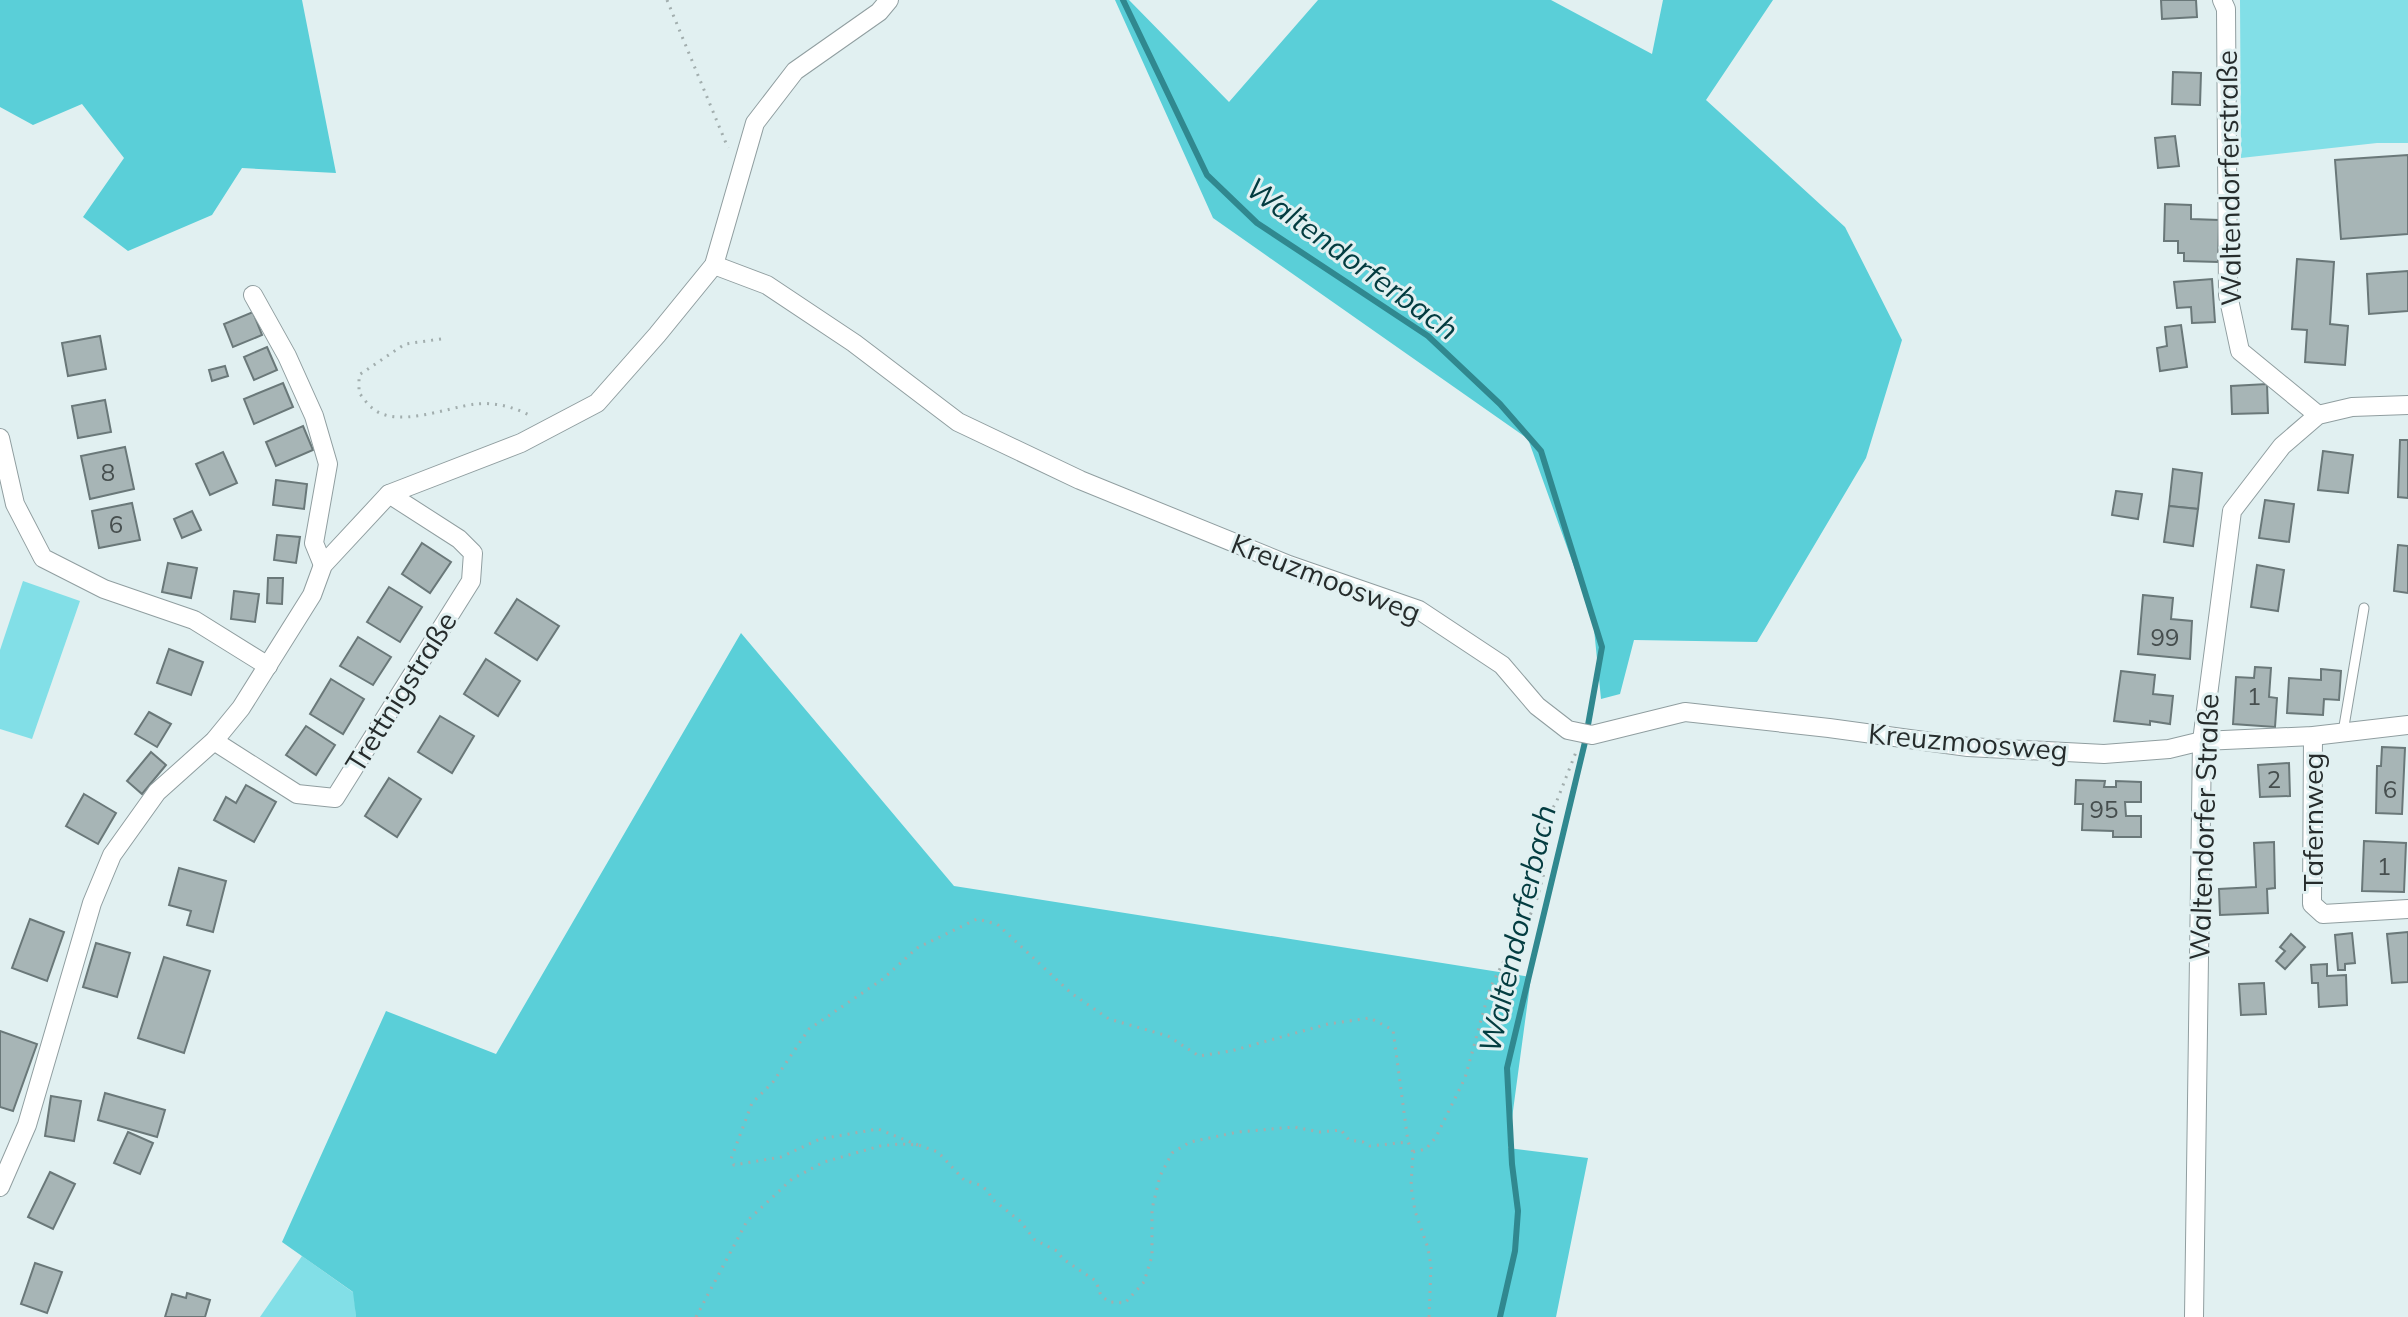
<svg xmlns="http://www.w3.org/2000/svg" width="2408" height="1317" font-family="Mulish,sans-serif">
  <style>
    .green { fill: #82dfe7 }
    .forest { fill: #5acfd8 }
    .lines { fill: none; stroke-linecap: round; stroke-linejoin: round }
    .stream { stroke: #30888f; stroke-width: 6 }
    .building { fill: #a7b5b6; stroke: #6a7879; stroke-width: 2 }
    .lane-casing { stroke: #909ea0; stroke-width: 11 }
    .street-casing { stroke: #909ea0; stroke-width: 20 }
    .path { stroke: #a2aeae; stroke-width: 3; stroke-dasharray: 2 6; stroke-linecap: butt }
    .lane { stroke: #fff; stroke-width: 9 }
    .street { stroke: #fff; stroke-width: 18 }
    .labels { text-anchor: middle; stroke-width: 6; stroke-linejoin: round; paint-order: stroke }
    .number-label { font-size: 24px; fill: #464e4e }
    .street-label { font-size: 28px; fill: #262c2c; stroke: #e1f0f1 }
    .water-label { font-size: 30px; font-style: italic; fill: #033c40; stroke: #e1f0f1 }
  </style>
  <rect width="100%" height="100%" fill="#e1f0f1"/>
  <g class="green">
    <polygon points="2240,0 2408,0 2408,143 2377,143 2241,158"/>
    <polygon points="23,581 80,601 32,739 0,729 0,650"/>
    <polygon points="302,1256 354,1293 356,1317 260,1317"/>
  </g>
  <g class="forest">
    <polygon points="0,0 302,0 336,173 242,168 212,215 128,251 83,217 124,158 82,104 33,125 0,107"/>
    <polygon points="1115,0 1129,0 1229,102 1318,0 1551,0 1652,54 1663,0 1773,0 1706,100 1845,227 1902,340 1866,458 1757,642 1634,640 1620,694 1601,699 1593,619 1528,439 1213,218"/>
    <polygon points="741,633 954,886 1531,977 1508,1148 1588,1158 1556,1317 356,1317 353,1292 282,1242 386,1011 496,1054"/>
  </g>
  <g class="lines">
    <g class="stream">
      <polyline points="1123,0 1207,175 1257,223 1428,336 1500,404 1541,451 1602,647 1588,725"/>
      <polyline points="1500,1317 1515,1251 1518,1211 1512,1164 1507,1068 1585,742"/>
    </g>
  </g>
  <g class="building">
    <polygon points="2161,0 2196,0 2197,17 2162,19"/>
    <polygon points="2173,72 2201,73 2200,105 2172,104"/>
    <polygon points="2175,136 2179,166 2158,168 2155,138"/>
    <polygon points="2408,155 2408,234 2341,239 2335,160"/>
    <polygon points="2165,204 2191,205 2191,219 2219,220 2218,262 2184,261 2184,253 2178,253 2178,241 2164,241"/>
    <polygon points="2297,259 2334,262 2330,324 2348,326 2345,365 2305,362 2307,330 2292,329"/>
    <polygon points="2408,271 2408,311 2369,314 2367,274"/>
    <polygon points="2212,279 2215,322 2192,323 2191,307 2177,308 2174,282"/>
    <polygon points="253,312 262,335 233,347 224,324"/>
    <polygon points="2181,325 2187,367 2160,371 2157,348 2167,346 2165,327"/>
    <polygon points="100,336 106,369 68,376 62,343"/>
    <polygon points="267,347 277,370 254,380 244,357"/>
    <polygon points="225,366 228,376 212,381 209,370"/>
    <polygon points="283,383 293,407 254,424 244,399"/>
    <polygon points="2267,384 2268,413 2232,414 2231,386"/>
    <polygon points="105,400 111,432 78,438 72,406"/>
    <polygon points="303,426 313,450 276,466 266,442"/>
    <polygon points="2400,440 2408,440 2408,498 2398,497"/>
    <polygon points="125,447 134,489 90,499 81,456"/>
    <polygon points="2323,451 2353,455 2348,493 2318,490"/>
    <polygon points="223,452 237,483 210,495 196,464"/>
    <polygon points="2173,469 2202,473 2198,509 2169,506"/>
    <polygon points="276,480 307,484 304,509 273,505"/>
    <polygon points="2116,491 2142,494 2138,519 2112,515"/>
    <polygon points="2265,500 2294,504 2289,542 2259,538"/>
    <polygon points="132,503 140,540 99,548 92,511"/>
    <polygon points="2169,506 2198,509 2193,546 2164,542"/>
    <polygon points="192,511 201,530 182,538 174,519"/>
    <polygon points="277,535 300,537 296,563 274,560"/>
    <polygon points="422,543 451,562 430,593 402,574"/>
    <polygon points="2398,545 2408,546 2408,593 2394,591"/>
    <polygon points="168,563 197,568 191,598 162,592"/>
    <polygon points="2257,565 2284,570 2278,611 2251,607"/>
    <polygon points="268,578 283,578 282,604 267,603"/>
    <polygon points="389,587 422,607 400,642 367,622"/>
    <polygon points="234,591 259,594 255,622 231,619"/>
    <polygon points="2143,595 2173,598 2171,619 2192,621 2190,659 2138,654"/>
    <polygon points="517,599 559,626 537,660 495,633"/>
    <polygon points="358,637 391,657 373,685 340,666"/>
    <polygon points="169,649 203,662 191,695 157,683"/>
    <polygon points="486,659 520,681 498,716 464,694"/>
    <polygon points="2255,667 2271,668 2269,697 2277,698 2275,727 2233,724 2236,677 2254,678"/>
    <polygon points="2321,669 2341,671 2339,700 2324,699 2323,715 2287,713 2289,678 2321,680"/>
    <polygon points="2121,671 2155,675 2153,694 2173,696 2170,724 2150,721 2150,725 2114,721"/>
    <polygon points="331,679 364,699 343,734 310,714"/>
    <polygon points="149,712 171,724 157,747 135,734"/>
    <polygon points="440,716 474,736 452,773 418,752"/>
    <polygon points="306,726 335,745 316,775 286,755"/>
    <polygon points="2382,747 2405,748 2402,814 2376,813 2377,766 2381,766"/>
    <polygon points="151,752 166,765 142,794 127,781"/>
    <polygon points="2289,763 2290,796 2260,797 2258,765"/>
    <polygon points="389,778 421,799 397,837 365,816"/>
    <polygon points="2076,780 2105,781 2104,787 2116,787 2116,781 2141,782 2141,802 2125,802 2126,816 2141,816 2141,837 2113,837 2113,831 2082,830 2083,804 2075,804"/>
    <polygon points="246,785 276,802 254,842 214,820 226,797 236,803"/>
    <polygon points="84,794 116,813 98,844 66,826"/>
    <polygon points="2364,841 2406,843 2404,892 2362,891"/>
    <polygon points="2274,842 2275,888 2267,889 2268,913 2220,915 2219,889 2256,887 2254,843"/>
    <polygon points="179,868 226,881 213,932 187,925 191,911 169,905"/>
    <polygon points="30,919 64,932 47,981 12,968"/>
    <polygon points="2408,932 2408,982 2392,983 2387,934"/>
    <polygon points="2352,933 2355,963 2345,964 2345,970 2338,970 2335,935"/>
    <polygon points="2291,934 2305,947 2285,969 2276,961 2285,951 2280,947"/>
    <polygon points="96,943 130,953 117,997 83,987"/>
    <polygon points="164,957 210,971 184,1053 138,1038"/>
    <polygon points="2327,964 2327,976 2346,975 2347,1005 2319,1007 2318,983 2312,983 2311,965"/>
    <polygon points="2264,983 2266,1014 2241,1015 2239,984"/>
    <polygon points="0,1031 37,1044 13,1111 0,1107"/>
    <polygon points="105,1093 165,1110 157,1137 98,1120"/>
    <polygon points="51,1096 81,1101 74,1141 45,1136"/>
    <polygon points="128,1132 153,1143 140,1174 114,1163"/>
    <polygon points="50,1172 75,1184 53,1229 28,1217"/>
    <polygon points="35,1263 62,1272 47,1313 21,1304"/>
    <polygon points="187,1293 210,1300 205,1317 165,1317 172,1294 186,1298"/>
  </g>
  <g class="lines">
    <defs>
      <polyline id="lane" points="2343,732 2364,608"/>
      <g id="street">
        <polyline points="2222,0 2226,9 2228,295 2240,351 2318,415"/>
        <polyline points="714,265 767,285 854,343 958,422 1080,480 1289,565 1419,610 1502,665 1537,706 1568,730 1592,735 1685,712 1829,728 1968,747 2104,754 2169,749 2202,741 2313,736 2408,725"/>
        <polyline points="253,295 287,356 314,416 328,464 314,543 323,565"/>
        <polyline points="0,438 15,504 43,558 104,589 194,620 268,666"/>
        <polyline points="2313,736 2312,904 2323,914 2408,909"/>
        <polyline points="214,741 297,794 335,798 471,581 473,553 459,539 389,494"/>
        <polyline points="0,1187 27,1125 92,903 112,855 157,792 214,741 241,708 312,595 323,565 389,494 521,443 597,403 657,335 714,265 755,123 795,71 879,12 889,0"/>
        <polyline points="2194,1317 2202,741 2232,511 2282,446 2318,415 2352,407 2408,405"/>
      </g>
    </defs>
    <use href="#lane" class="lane-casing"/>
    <use href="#street" class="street-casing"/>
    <g class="path">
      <polyline points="667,0 728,148"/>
      <path d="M441,339L405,344L359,375V393C363,397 366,403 371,407C395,430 447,407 476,404C495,402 514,407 531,416"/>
      <polyline points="918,1145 878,1129 820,1139 781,1157 734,1165 731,1159 752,1103 773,1082 809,1029 883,979 917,948 977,919 997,924 1071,993 1109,1019 1168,1036 1199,1056 1231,1051 1328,1024 1370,1018 1393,1030 1408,1142"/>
      <polyline points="696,1317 747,1221 792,1179 824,1162 880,1146 901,1144 918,1145 938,1152 964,1180 980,1185 988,1191 992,1199 1020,1221 1035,1240 1057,1251 1063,1259 1096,1281 1101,1296 1110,1302 1125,1303 1144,1282 1152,1256 1152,1209 1160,1176 1172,1153 1190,1142 1238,1132 1294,1127 1320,1132 1341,1130 1349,1140 1363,1142 1370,1146 1408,1142 1413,1152"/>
      <polyline points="1429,1317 1431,1267 1428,1248 1415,1211 1411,1186 1413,1152 1426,1149 1436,1137 1465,1078 1490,988 1508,953 1523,931 1536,902 1544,873 1543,838 1546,818 1556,803 1576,752"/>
    </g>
    <use href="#lane" class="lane"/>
    <use href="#street" class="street"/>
  </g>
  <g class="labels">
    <g class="number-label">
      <text x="108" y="481">8</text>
      <text x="116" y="533">6</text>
      <text x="2165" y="646">99</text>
      <text x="2254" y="705">1</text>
      <text x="2274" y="788">2</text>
      <text x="2390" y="798">6</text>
      <text x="2104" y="818">95</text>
      <text x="2384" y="875">1</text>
    </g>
    <g class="street-label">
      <text transform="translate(2229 178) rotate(-91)" y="10">Waltendorferstraße</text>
      <text transform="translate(1326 578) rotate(21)" y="10">Kreuzmoosweg</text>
      <text transform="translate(401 692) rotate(-58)" y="10">Trettnigstraße</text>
      <text transform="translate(1968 742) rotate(5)" y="10">Kreuzmoosweg</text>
      <text transform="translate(2313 822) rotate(-90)" y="10">Tafernweg</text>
      <text transform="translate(2204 827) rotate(-88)" y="10">Waltendorfer Straße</text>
    </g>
    <g class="water-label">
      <text transform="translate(1352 259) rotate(36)" y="10">Waltendorferbach</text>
      <text transform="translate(1518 929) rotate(-77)" y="10">Waltendorferbach</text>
    </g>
  </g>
</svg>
